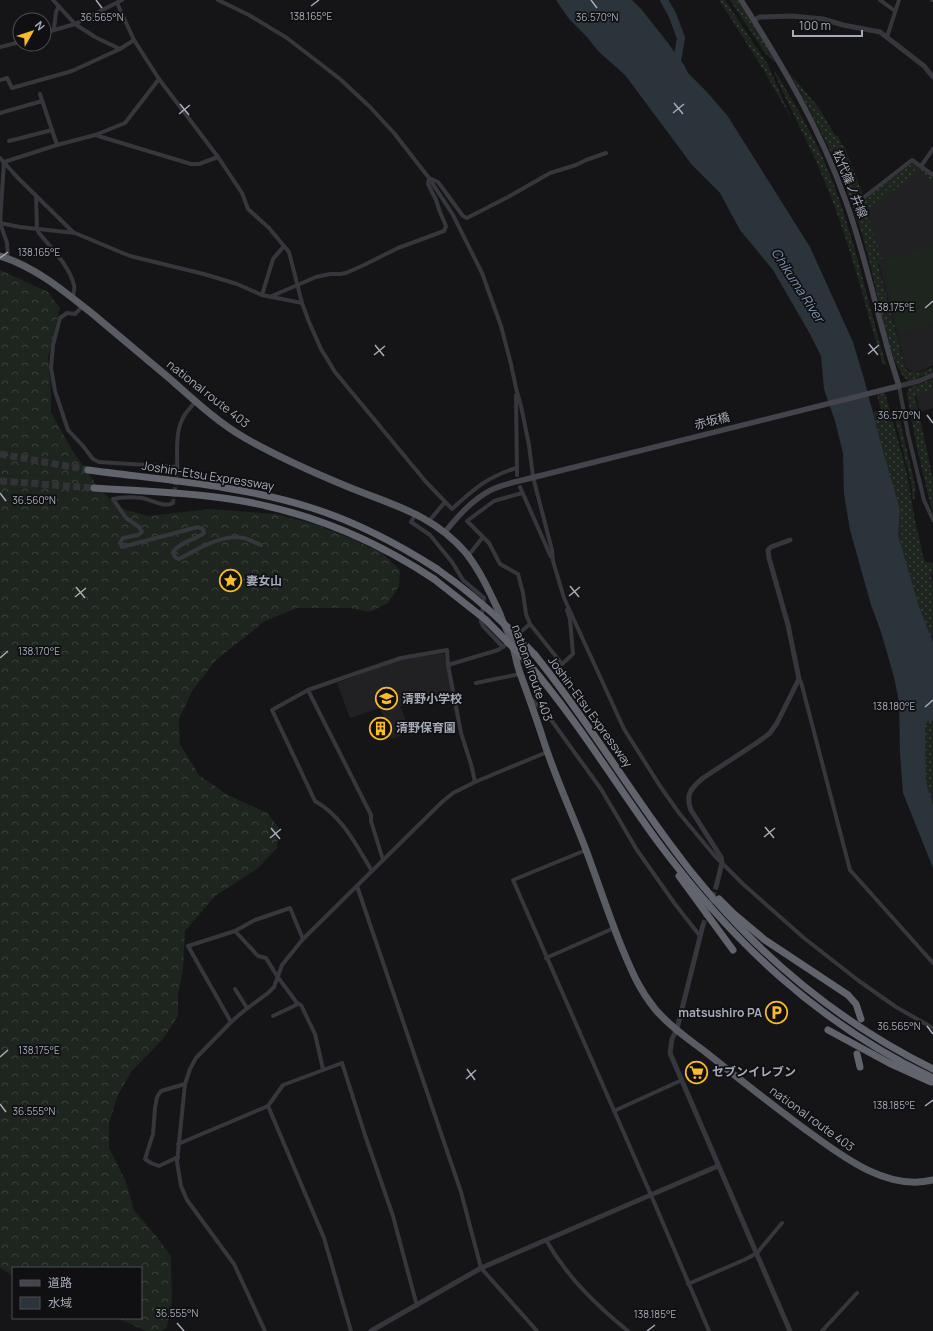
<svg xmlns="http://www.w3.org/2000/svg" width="933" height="1331" font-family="Manrope,'Noto Sans JP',sans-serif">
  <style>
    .built { fill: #212124 }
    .grass { fill: url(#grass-dots) }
    .forest { fill: url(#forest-crowns) }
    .pitch { fill: #1d251e }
    .water { fill: #2b333b }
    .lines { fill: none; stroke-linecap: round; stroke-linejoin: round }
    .stream { stroke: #2b333b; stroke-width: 1.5 }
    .river { stroke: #2b333b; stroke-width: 8 }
    .minor-tunnel { stroke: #323337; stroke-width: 4; stroke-dasharray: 4 2; stroke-linecap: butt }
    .tertiary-tunnel { stroke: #323337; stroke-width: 5; stroke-dasharray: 5 2.5; stroke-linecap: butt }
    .motorway-tunnel { stroke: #323337; stroke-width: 7; stroke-dasharray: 7 3.5; stroke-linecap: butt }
    .minor { stroke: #36373c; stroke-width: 4 }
    .tertiary { stroke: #36373c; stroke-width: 5 }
    .secondary { stroke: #44454c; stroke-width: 5.5 }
    .trunk { stroke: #5a5c64; stroke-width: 7 }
    .motorway { stroke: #62646d; stroke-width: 7 }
    .motorway-bridge { stroke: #62646d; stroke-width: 7 }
    .ticks { fill: none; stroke: #a6abb8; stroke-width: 1.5 }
    .labels { text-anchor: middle; stroke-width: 3.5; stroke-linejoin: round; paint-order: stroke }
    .street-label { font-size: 12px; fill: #a6abb8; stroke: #101012 }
    .poi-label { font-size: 12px; font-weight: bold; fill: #a6abb8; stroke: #101012; text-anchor: start }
    .water-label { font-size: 13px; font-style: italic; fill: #7c98b4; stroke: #101012 }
    .ticks-label { font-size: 10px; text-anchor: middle; fill: #a6abb8; stroke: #101012; stroke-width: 3.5; stroke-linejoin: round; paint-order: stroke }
  </style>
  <defs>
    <pattern id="grass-dots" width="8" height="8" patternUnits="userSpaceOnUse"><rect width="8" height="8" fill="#1d251e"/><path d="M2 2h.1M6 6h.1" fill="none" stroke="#3b423d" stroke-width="1.8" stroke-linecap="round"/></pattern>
    <pattern id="forest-crowns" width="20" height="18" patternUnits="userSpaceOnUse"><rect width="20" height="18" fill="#1d251e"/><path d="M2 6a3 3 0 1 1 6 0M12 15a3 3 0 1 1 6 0" fill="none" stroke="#3b423d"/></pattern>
  </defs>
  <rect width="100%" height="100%" fill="#151517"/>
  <g class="built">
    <polygon points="913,161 933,177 933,365 924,370 914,372 906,368 877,257 860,202"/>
    <polygon points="933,385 933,408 919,412 916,392"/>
    <polygon points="444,653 453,692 409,706 400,706 406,721 407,733 392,739 380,708 350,718 337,683 401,659"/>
  </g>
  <g class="grass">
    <polygon points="719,0 725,0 768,65 792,120 763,69"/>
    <polygon points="730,0 737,0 777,62 775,62 765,53"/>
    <path d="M775,71C794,104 814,135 828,170C854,233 867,301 886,365H883C866,309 852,251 831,197C815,154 792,114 774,72Z"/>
    <path d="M790,73L819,108L835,135L838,136L842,145L844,146L863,195L860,201L913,161L933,176V184L921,170L866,211L883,261L879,262L875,252L906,370C916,374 923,372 933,367V372L909,381C892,372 880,306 875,286C866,242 852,200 834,159C821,130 805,102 790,73Z"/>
    <polygon points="933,379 933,389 915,396 933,479 933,515 917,448 907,394 909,388"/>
    <polygon points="885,393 907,473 915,521 922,550 922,554 926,562 933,563 933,574 931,573 933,583 933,642 919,606 898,535 900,509 884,454 873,412 881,410 877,395"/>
    <polygon points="897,408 915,485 915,497 913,501 911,483 893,410"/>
    <polygon points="928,721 933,721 933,805 926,782 925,726"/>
  </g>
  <polygon class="forest" points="0,270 48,292 60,308 48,357 51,389 51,412 72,450 98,487 119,508 148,516 210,509 276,514 314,524 350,538 382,553 400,570 399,586 388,603 370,612 350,608 297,608 265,621 216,660 192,691 179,719 180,744 199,775 226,794 267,813 278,827 277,848 257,869 215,896 185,931 183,968 178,995 178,1016 163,1039 131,1072 118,1095 109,1123 109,1148 126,1182 134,1210 156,1236 171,1256 172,1301 167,1327 162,1331 146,1331 117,1318 141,1318 141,1268 13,1268 13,1276 0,1268"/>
  <polygon class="pitch" points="933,245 933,323 900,335 882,261"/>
  <polygon class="water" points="556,0 632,0 642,10 668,43 684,65 688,73 706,91 727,115 810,247 853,342 864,379 884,454 900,509 898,535 919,606 933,642 933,721 928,721 925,726 926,782 933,805 933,868 903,793 900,754 899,702 894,677 881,632 871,605 850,530 844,494 843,453 835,421 824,389 821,356 810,334 773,270 740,230 720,193 692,165 625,75 598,51 587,37 569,19"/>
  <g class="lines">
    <polyline class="stream" points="873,422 887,419"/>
    <polyline class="river" points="664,0 672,14 681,38 676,67"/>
    <polyline class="minor-tunnel" points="173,503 177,473"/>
    <polyline class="tertiary-tunnel" points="703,925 716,887"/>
    <g class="motorway-tunnel">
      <polyline points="0,454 88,470"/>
      <polyline points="0,481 94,488"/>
    </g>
    <g class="minor">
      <polyline points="53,0 75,24 95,37 120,49"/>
      <polyline points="218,0 249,15 287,38 340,79 370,107 394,133 429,178 453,215 482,273 501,326 511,364 516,388 521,406 529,445 533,477 552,550 553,561 564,598 624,729 660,786 679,813 714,855 743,884 804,938 859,981 896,1007 933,1028"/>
      <polyline points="880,0 895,11"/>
      <polyline points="932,0 933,0"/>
      <path d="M117,3L134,40L159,79L218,157L242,193L248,209L269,228L289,252L302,303L309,322L321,349L335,372L426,482L452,509C474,489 487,477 516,468"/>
      <polyline points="54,29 56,12 59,6"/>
      <polyline points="44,33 75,24 122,0"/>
      <polyline points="887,37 899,0"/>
      <polyline points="0,47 20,42"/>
      <polyline points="0,80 7,78 12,88 72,71 120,49 134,40"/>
      <polyline points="40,94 57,145"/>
      <polyline points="0,113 42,101"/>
      <polyline points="95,135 191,164 199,164 218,157"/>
      <polyline points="9,141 52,130"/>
      <polyline points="0,158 17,177 74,233"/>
      <polyline points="4,162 57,145 95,135 125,123 159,79"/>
      <polyline points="4,162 0,223 7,243 8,259"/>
      <polyline points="921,166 933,149"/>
      <path d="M36,196L37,229L39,233C51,248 69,265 74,285C75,289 73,294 73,298"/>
      <polyline points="863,198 912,160 933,175"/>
      <polyline points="0,223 20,227 75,233 130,256 204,274 237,284 262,295 302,303"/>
      <polyline points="262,295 273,259 284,246"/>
      <polyline points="272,296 316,277 330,274 340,274 346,273 364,265 398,248 444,231 446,226 440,212 436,200 428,184 429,178 438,182 463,216 467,218 508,197 550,173 576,165 586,160 606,153"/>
      <polyline points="83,306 75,314 67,313 60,318 53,345 51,368 55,391 68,430 83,446 93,459 99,462 177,467"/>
      <polyline points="899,386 908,434 924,500 933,520"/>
      <polyline points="516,395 517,475"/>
      <path d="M177,473C178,454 174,433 184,416C187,411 192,406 196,401"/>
      <polyline points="520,487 551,557"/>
      <polyline points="522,493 494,501 467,521 489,543 500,564 518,574 523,593 526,614 530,624 562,664 573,654 570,619 567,610"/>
      <path d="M173,503C164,508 152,500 142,498C133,497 122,497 113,499L126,518L139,527L142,532L138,535L123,538L120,543L122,547L198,527L203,529L204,533C194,541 181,541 173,552L175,557L179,559C198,549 221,534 244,538C250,540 256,543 261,545"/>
      <polyline points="416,514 411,522 430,535 452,562 463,580 484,598 481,622 483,626 503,647"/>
      <polyline points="429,521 445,502"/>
      <polyline points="468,556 483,537"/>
      <polyline points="516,636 530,624"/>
      <polyline points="799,679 801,682 850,870 933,963"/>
      <polyline points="476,683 520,674"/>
      <polyline points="308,690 371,815 371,821 383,860"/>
      <polyline points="530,698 549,717 601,789 637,850 675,904 700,936"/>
      <polyline points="475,782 471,764 461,733 448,665 498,650 510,642"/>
      <polyline points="586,850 513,880 651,1195 709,1331"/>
      <path d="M372,871C356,845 343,817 315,801L272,710L308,690L354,674L401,658L447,650L448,665"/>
      <polyline points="357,886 461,1192 481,1268 537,1331"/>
      <polyline points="235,931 258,956 266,958 277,976 297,1003 301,1005 315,1034 323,1069"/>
      <polyline points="546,958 614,928"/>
      <polyline points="235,989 247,1008"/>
      <polyline points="273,1016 296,1005 297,1003"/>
      <polyline points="231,1022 188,946 235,931 255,920 290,908 303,939"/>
      <polyline points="268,1106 324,1238 351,1331"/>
      <polyline points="614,1111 682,1080"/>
      <polyline points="178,1144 268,1106 283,1085 342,1063 365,1135 393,1216 417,1306"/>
      <polyline points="178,1157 159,1166 151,1163 145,1159 153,1134 155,1108 157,1097 161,1091 185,1084"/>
      <path d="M546,1240C567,1277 596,1305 628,1331"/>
      <polyline points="688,1284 744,1260 757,1253 782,1223"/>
      <polyline points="265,1331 234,1264 187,1200 181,1186 177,1162 185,1084 190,1069 196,1058 231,1022 245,1010 268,993 274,987 282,965 303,939 442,802 453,793 475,782 547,752"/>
      <polyline points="822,1331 857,1293"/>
    </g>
    <g class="tertiary">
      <polyline points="754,20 760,17 792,16 823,19 843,25 880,32 924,66 933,77"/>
      <polyline points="899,386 919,381 933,375"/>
      <path d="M716,887L722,863L721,857L691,810C685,795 691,788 703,778L758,742L770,733L777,723L799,679L788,625L769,558L768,550L771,547L790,540"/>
      <polyline points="703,925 677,1029 672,1039 670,1053 790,1331"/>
      <polyline points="371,1331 481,1268 718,1166"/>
    </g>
    <path class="secondary" d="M445,532C458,516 472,500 491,490C499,486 507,484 515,482L899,386C894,370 889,355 885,339C872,292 862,245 845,199C820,128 781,63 741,0"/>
    <path class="trunk" d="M0,256C36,267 65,292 94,315C119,336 144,357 169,378C193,399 217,422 245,438C278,457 312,472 346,486C392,505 433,514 466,553C481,572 490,593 500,614C503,623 508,631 511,640C515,651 516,663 520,673C528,695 536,717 543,739C555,777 572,813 586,850C598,882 609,916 622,948C632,972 639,989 655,1009C670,1027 690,1040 708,1054C739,1079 770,1103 802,1127C838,1153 885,1192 933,1180"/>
    <g class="motorway">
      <path d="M88,470C163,480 240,485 312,508C356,522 398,544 437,569"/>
      <path d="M94,488C139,491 185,492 230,499C304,510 372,538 434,579"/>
      <path d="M535,655C583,714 622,779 667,840C737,937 826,1016 933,1069"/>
      <path d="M529,664C577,720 615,783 658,842C733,943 819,1024 933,1078"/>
      <polyline points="679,876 733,950"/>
      <polyline points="719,899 734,914 765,940 848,995 856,1004 861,1019"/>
      <polyline points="828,1030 889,1063 931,1082"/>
      <polyline points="857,1054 860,1067"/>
    </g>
    <g class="motorway-bridge">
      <path d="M437,569C473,594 505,623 535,655"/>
      <polyline points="434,579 486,620 529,664"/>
    </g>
  </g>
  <path class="ticks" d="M96,0L102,8M591,0L597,8M311,6L319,0M674,103L683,114M180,104L189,115M673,113L684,104M179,114L190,105M0,258L8,252M925,308L933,301M869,344L878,355M375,345L384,356M868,354L879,345M374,355L385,346M927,415L933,423M0,493L6,501M570,586L579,597M76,587L85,598M569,596L580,587M75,597L86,588M0,658L8,651M925,707L933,700M765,827L774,838M271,828L280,839M764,837L775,828M270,838L281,829M927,1026L933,1034M0,1057L8,1050M467,1069L475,1080M466,1079L476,1070M0,1104L6,1112M925,1106L933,1100M177,1323L184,1331M647,1331L655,1325"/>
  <defs>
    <symbol id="sight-ring" viewBox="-11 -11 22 22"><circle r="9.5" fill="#101012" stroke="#f8bb2c" stroke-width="1.5"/><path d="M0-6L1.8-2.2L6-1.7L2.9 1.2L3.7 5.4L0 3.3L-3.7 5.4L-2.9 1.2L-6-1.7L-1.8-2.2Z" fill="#f8bb2c"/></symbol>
    <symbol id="school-ring" viewBox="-11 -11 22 22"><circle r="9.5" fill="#101012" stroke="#f8bb2c" stroke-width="1.5"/><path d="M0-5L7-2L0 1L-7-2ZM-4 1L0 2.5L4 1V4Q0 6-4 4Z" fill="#f8bb2c"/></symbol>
    <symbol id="building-ring" viewBox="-11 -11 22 22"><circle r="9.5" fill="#101012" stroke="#f8bb2c" stroke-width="1.5"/><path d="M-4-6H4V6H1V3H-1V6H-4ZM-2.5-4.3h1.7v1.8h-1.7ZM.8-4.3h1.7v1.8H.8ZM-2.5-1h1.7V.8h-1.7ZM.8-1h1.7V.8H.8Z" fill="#f8bb2c"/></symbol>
    <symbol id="parking-ring" viewBox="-11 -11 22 22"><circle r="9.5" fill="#101012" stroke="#f8bb2c" stroke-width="1.5"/><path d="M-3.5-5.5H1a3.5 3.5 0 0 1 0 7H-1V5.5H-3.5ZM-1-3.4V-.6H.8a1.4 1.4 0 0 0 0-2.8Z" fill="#f8bb2c"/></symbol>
    <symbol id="supermarket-ring" viewBox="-11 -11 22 22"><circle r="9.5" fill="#101012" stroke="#f8bb2c" stroke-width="1.5"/><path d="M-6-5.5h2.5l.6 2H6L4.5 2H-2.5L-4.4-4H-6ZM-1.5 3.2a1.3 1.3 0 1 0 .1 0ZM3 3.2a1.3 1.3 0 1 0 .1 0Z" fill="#f8bb2c"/></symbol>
  </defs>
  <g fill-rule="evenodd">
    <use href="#sight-ring" x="218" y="568" width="25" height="25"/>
    <use href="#school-ring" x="374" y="686" width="25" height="25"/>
    <use href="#building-ring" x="368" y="716" width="25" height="25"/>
    <use href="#parking-ring" x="764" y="1000" width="25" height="25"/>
    <use href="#supermarket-ring" x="684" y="1060" width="25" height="25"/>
  </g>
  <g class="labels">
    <g class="street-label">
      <text transform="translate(850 184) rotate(68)" y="4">松代篠ノ井線</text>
      <text transform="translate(208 394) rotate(38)" y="4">national route 403</text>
      <text transform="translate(712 421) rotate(-14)" y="4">赤坂橋</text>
      <text transform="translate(208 476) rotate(9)" y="4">Joshin-Etsu Expressway</text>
      <text transform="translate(532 673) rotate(71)" y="4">national route 403</text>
      <text transform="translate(590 712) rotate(54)" y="4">Joshin-Etsu Expressway</text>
      <text transform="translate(812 1119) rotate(36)" y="4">national route 403</text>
    </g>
    <g class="poi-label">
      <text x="246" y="585">妻女山</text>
      <text x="402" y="703">清野小学校</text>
      <text x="396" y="732">清野保育園</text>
      <text x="762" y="1017" text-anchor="end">matsushiro PA</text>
      <text x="712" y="1076">セブンイレブン</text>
    </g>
    <g class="water-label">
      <text transform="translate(798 285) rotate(57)" y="5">Chikuma River</text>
    </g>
  </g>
  <g class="ticks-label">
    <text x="311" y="20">138.165°E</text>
    <text x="102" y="21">36.565°N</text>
    <text x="597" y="21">36.570°N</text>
    <text x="39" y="256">138.165°E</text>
    <text x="894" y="311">138.175°E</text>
    <text x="899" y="419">36.570°N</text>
    <text x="34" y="504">36.560°N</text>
    <text x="39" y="655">138.170°E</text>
    <text x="894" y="710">138.180°E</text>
    <text x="899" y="1030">36.565°N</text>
    <text x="39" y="1054">138.175°E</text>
    <text x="894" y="1109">138.185°E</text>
    <text x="34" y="1115">36.555°N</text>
    <text x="177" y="1317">36.555°N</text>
    <text x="655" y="1318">138.185°E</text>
  </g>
  <rect x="12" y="1267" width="130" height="52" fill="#101012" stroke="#4c4e54"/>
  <rect x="20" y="1280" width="20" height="6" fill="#44454c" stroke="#4c4e54"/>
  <text x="48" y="1287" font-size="12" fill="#a6abb8">道路</text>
  <rect x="20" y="1297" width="20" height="12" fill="#2b333b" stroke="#4c4e54"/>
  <text x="48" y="1307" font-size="12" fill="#a6abb8">水域</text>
  <g transform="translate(32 32) rotate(51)"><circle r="19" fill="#101012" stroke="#4c4e54"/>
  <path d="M0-3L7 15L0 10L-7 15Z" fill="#f8bb2c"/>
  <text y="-6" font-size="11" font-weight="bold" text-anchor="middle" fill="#a6abb8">N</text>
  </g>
  <path d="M793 30v6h69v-6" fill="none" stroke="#a6abb8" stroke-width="2"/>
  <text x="799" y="30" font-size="12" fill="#a6abb8" stroke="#101012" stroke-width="3" paint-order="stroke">100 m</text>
</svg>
